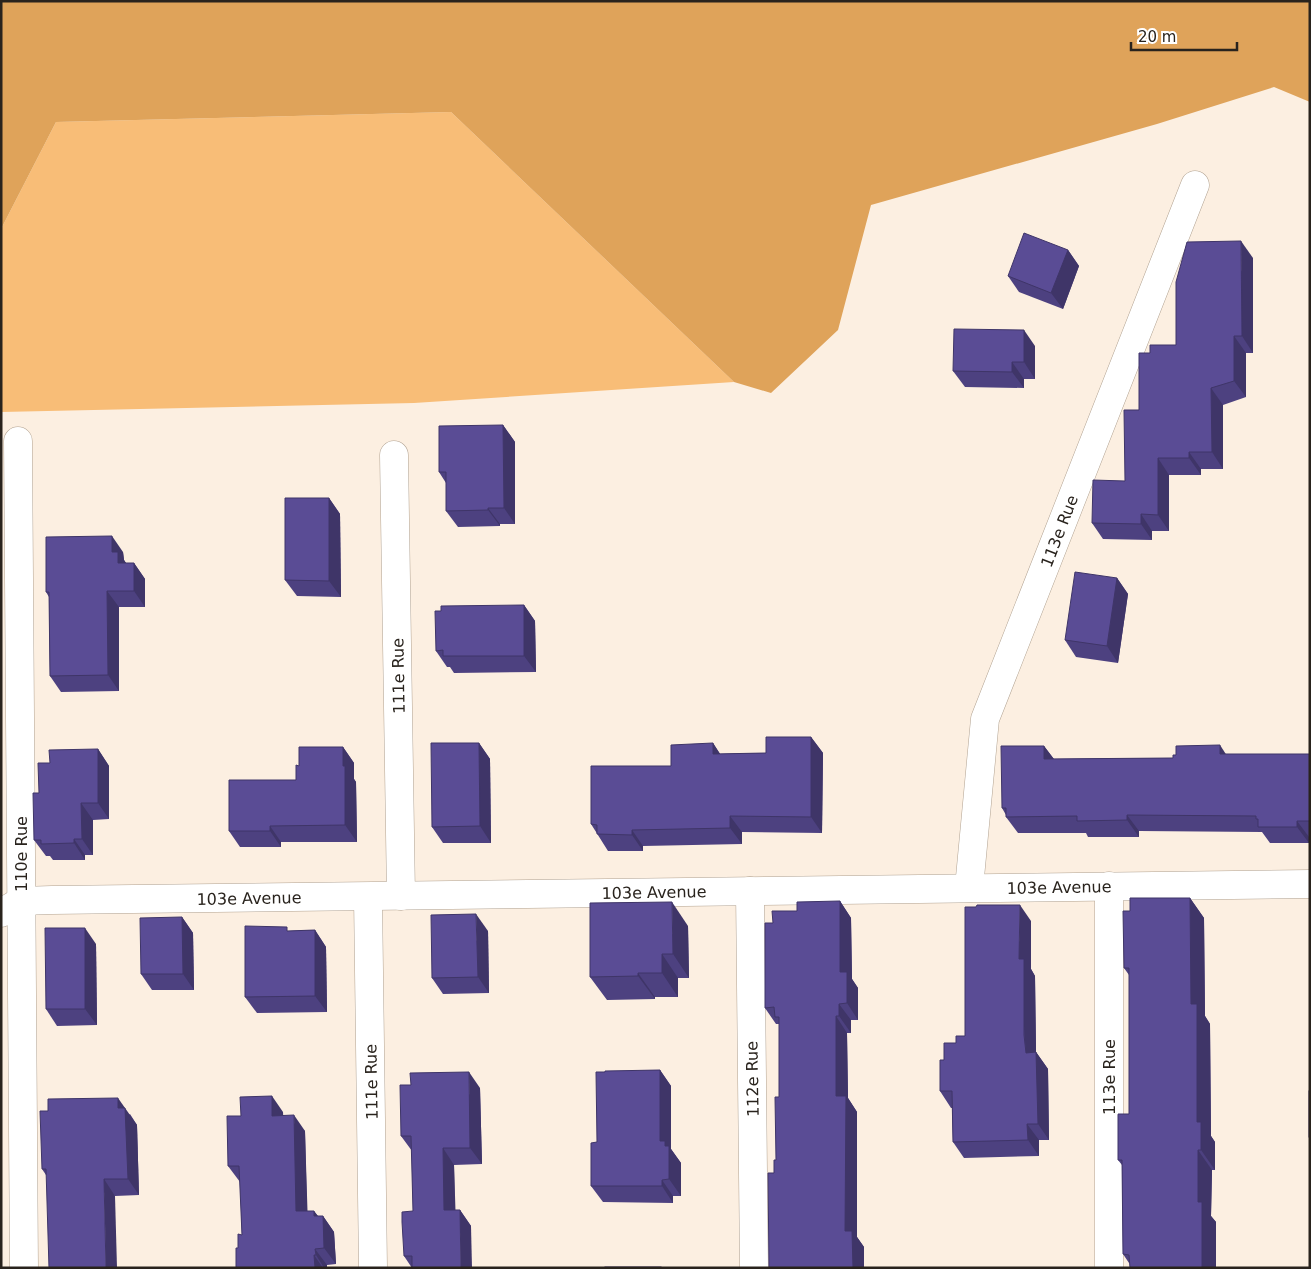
<svg xmlns="http://www.w3.org/2000/svg" width="1311" height="1269" font-family="'DejaVu Sans',sans-serif">
  <style>
    .green { fill: #f8bd77 }
    .forest { fill: #dfa35a }
    .lines { fill: none; stroke-linecap: round; stroke-linejoin: round }
    .minor-casing { stroke: #b1a291; stroke-width: 29 }
    .minor { stroke: #fff; stroke-width: 28 }
    .wall { fill: #4d4180 }
    .shaded-wall { fill: #3f3568 }
    .building { fill: #5a4c95; stroke: #3f3568 }
    .labels { text-anchor: middle; stroke-width: 5; stroke-linejoin: round; paint-order: stroke }
    .street-label { font-size: 16px; fill: #29231d; stroke: #fff }
  </style>
  <rect width="100%" height="100%" fill="#fcefe1"/>
  <polygon class="green" points="451,112 734,382 414,403 1,412 1,229 56,122"/>
  <polygon class="forest" points="1,1 1310,1 1310,102 1274,87 1157,124 871,205 838,330 771,393 734,382 451,112 56,122 1,229"/>
  <g class="lines">
    <defs>
      <g id="minor">
        <polyline points="18,441 24,1268"/>
        <polyline points="394,455 401,896"/>
        <polyline points="1109,886 1109,1268"/>
        <polyline points="969,888 985,719 1195,185"/>
        <polyline points="750,891 754,1268"/>
        <polyline points="368,897 373,1268"/>
        <polyline points="1,913 21,901 52,900 1310,884"/>
      </g>
    </defs>
    <use href="#minor" class="minor-casing"/>
    <use href="#minor" class="minor"/>
  </g>
  <g class="wall">
    <polygon points="1068,250 1079,266 1063,309 1019,292 1008,276"/>
    <polygon points="1253,258 1253,353 1246,353 1246,397 1223,405 1223,469 1201,469 1201,475 1169,475 1169,531 1152,531 1152,540 1103,539 1092,523 1125,481 1150,353 1176,345"/>
    <polygon points="1035,346 1035,379 1024,379 1024,388 965,387 953,371"/>
    <polygon points="503,425 515,442 515,524 500,524 500,526 458,527 446,511 446,483 439,472"/>
    <polygon points="329,498 340,514 341,597 297,596 285,580"/>
    <polygon points="123,552 124,560 126,563 134,563 145,579 145,607 119,607 119,691 61,692 50,676 49,597 46,592"/>
    <polygon points="1117,578 1128,594 1118,663 1076,657 1065,640"/>
    <polygon points="524,605 535,621 536,672 454,673 450,667 447,667 436,651 441,611"/>
    <polygon points="811,737 823,753 822,833 742,832 742,844 643,846 643,851 608,851 591,824 671,766 713,743 720,754 766,753"/>
    <polygon points="479,743 490,759 491,843 443,843 432,827"/>
    <polygon points="1044,746 1054,759 1173,758 1226,754 1310,754 1310,837 1309,837 1309,843 1270,843 1262,832 1139,831 1139,837 1088,837 1086,833 1018,833 1006,817 1006,815 1002,808"/>
    <polygon points="343,747 354,763 354,779 356,782 357,842 281,842 281,847 240,847 229,831 296,780 299,766"/>
    <polygon points="98,749 109,766 109,819 93,820 93,855 85,855 85,860 53,860 50,856 46,856 34,840 50,763"/>
    <polygon points="1190,898 1204,918 1205,1016 1210,1024 1211,1136 1215,1142 1215,1170 1212,1170 1211,1216 1216,1222 1129,1263 1123,1254 1122,1165 1118,1160 1129,1114 1129,975 1124,968 1130,911"/>
    <polygon points="840,901 851,918 852,979 858,988 858,1020 851,1020 851,1033 847,1033 848,1098 857,1112 857,1237 864,1247 864,1268 769,1268 774,1173 776,1160 779,1097 779,1024 776,1024 765,1008 773,923 797,911"/>
    <polygon points="182,917 193,933 194,990 152,990 141,974"/>
    <polygon points="1031,921 1031,969 1035,976 1036,1051 1036,1052 1048,1069 1049,1140 1039,1140 1039,1156 964,1158 953,1142 952,1108 951,1108 940,1091 944,1060 956,1043 965,1036"/>
    <polygon points="688,926 689,978 678,978 678,997 655,997 655,999 607,1000 590,977"/>
    <polygon points="315,930 326,947 327,1012 257,1013 245,997 289,931"/>
    <polygon points="488,931 489,993 443,994 432,978"/>
    <polygon points="96,944 97,1025 57,1026 46,1009"/>
    <polygon points="660,1070 671,1086 671,1149 681,1163 681,1196 673,1196 673,1203 603,1202 591,1186 597,1142 605,1072"/>
    <polygon points="480,1088 482,1164 454,1165 455,1210 460,1210 471,1226 412,1268 404,1256 413,1211 412,1151 401,1136"/>
    <polygon points="283,1112 283,1115 305,1131 307,1211 314,1211 318,1216 323,1216 334,1232 336,1264 327,1265 327,1268 236,1268 238,1248 242,1235 240,1182 228,1166 241,1116"/>
    <polygon points="130,1114 137,1125 139,1195 115,1196 46,1175 42,1169"/>
  </g>
  <g class="shaded-wall">
    <polygon points="1241,241 1253,258 1253,353 1242,336"/>
    <polygon points="1068,250 1079,266 1063,309 1051,293"/>
    <polygon points="1024,330 1035,346 1035,379 1024,362"/>
    <polygon points="1234,336 1246,353 1246,397 1234,381"/>
    <polygon points="1012,362 1024,379 1024,388 1012,372"/>
    <polygon points="1211,388 1223,405 1223,469 1212,452"/>
    <polygon points="503,425 515,442 515,524 504,508"/>
    <polygon points="1189,452 1201,469 1201,475 1189,458"/>
    <polygon points="1158,458 1169,475 1169,531 1158,515"/>
    <polygon points="329,498 340,514 341,597 329,581"/>
    <polygon points="488,508 500,524 500,526 488,510"/>
    <polygon points="1141,514 1152,531 1152,540 1141,524"/>
    <polygon points="112,536 123,552 124,560 130,569 118,563 112,552"/>
    <polygon points="134,563 145,579 145,607 134,591"/>
    <polygon points="1117,578 1128,594 1118,663 1107,646"/>
    <polygon points="107,591 119,607 119,691 108,675"/>
    <polygon points="524,605 535,621 536,672 524,656"/>
    <polygon points="811,737 823,753 822,833 811,817"/>
    <polygon points="479,743 490,759 491,843 480,826"/>
    <polygon points="713,743 724,760 713,754"/>
    <polygon points="1220,745 1231,762 1220,754"/>
    <polygon points="1044,746 1056,762 1044,759"/>
    <polygon points="343,747 354,763 354,779 356,782 357,842 345,825 343,766"/>
    <polygon points="98,749 109,766 109,819 98,803"/>
    <polygon points="81,803 93,820 93,855 82,839"/>
    <polygon points="1127,815 1139,831 1139,837 1127,820"/>
    <polygon points="730,816 742,832 742,844 730,828"/>
    <polygon points="1297,821 1309,837 1309,843 1297,827"/>
    <polygon points="270,826 281,842 281,847 270,831"/>
    <polygon points="632,830 643,846 643,851 632,835"/>
    <polygon points="74,839 85,855 85,860 74,843"/>
    <polygon points="1190,898 1204,918 1205,1016 1210,1024 1211,1136 1215,1142 1215,1170 1201,1150 1197,1122 1191,1004"/>
    <polygon points="840,901 851,918 852,979 858,988 858,1020 847,1003 840,972"/>
    <polygon points="672,902 688,926 689,978 673,954"/>
    <polygon points="1020,905 1031,921 1031,969 1035,976 1036,1051 1036,1059 1036,1052 1048,1069 1049,1140 1038,1124 1026,1053 1019,959"/>
    <polygon points="476,914 488,931 489,993 478,977"/>
    <polygon points="182,917 193,933 194,990 183,974"/>
    <polygon points="85,928 96,944 97,1025 85,1009"/>
    <polygon points="315,930 326,947 327,1012 315,996"/>
    <polygon points="662,954 678,978 678,997 662,973"/>
    <polygon points="638,973 655,997 655,999 638,976"/>
    <polygon points="839,1004 851,1020 851,1033 839,1016"/>
    <polygon points="836,1016 847,1033 848,1098 857,1112 857,1237 864,1247 864,1268 853,1268 845,1231 836,1096"/>
    <polygon points="660,1070 671,1086 671,1149 681,1163 681,1196 669,1179 660,1141"/>
    <polygon points="469,1072 480,1088 482,1164 470,1148"/>
    <polygon points="272,1096 283,1112 284,1132 272,1116"/>
    <polygon points="118,1098 137,1125 139,1195 128,1179 118,1108"/>
    <polygon points="294,1115 305,1131 308,1228 296,1211"/>
    <polygon points="1027,1124 1039,1140 1039,1156 1028,1140"/>
    <polygon points="443,1148 454,1165 456,1227 444,1210"/>
    <polygon points="1198,1150 1212,1170 1211,1216 1216,1222 1216,1268 1202,1268 1198,1202"/>
    <polygon points="104,1179 115,1196 117,1268 106,1268"/>
    <polygon points="662,1180 673,1196 673,1203 662,1186"/>
    <polygon points="460,1210 471,1226 472,1268 461,1268"/>
    <polygon points="314,1211 323,1223 323,1216 334,1232 336,1264 324,1248 314,1216"/>
    <polygon points="315,1249 327,1265 327,1268 324,1268 316,1255"/>
    <polygon points="314,1255 323,1268 315,1268"/>
  </g>
  <g class="building">
    <polygon points="1024,233 1068,250 1051,293 1008,276"/>
    <polygon points="1241,241 1242,336 1234,336 1234,381 1211,388 1212,452 1189,452 1189,458 1158,458 1158,515 1141,514 1141,524 1092,523 1093,480 1125,481 1124,410 1139,410 1139,353 1150,353 1150,345 1176,345 1176,282 1187,242"/>
    <polygon points="954,329 1024,330 1024,362 1012,362 1012,372 953,371"/>
    <polygon points="503,425 504,508 488,508 488,510 446,511 446,472 439,472 439,426"/>
    <polygon points="285,498 329,498 329,581 285,580"/>
    <polygon points="112,536 112,552 118,552 118,563 134,563 134,591 107,591 108,675 50,676 49,592 46,592 46,537"/>
    <polygon points="1075,572 1117,578 1107,646 1065,640"/>
    <polygon points="524,605 524,656 443,656 443,650 436,651 435,611 441,611 441,606"/>
    <polygon points="766,737 811,737 811,817 730,816 730,828 632,830 632,835 597,834 597,825 591,824 591,766 671,766 671,745 713,743 713,754 766,753"/>
    <polygon points="431,743 479,743 480,826 432,827"/>
    <polygon points="1220,745 1220,754 1310,754 1310,821 1297,821 1297,827 1258,827 1258,819 1256,819 1256,816 1127,815 1127,820 1077,821 1077,816 1006,817 1006,808 1002,808 1001,746 1044,746 1044,759 1173,758 1173,755 1176,755 1176,746"/>
    <polygon points="299,747 343,747 343,766 345,766 345,825 270,826 270,831 229,831 229,780 296,780 296,765 299,766"/>
    <polygon points="98,749 98,803 81,803 82,839 74,839 74,843 41,844 41,840 34,840 33,793 39,793 38,763 50,763 49,750"/>
    <polygon points="1130,898 1190,898 1191,1004 1197,1004 1197,1122 1201,1122 1201,1150 1198,1150 1198,1202 1202,1202 1202,1268 1130,1268 1129,1255 1123,1254 1122,1160 1118,1160 1118,1114 1129,1114 1129,968 1124,968 1123,911 1130,911"/>
    <polygon points="840,901 840,972 847,972 847,1003 839,1004 839,1016 836,1016 836,1096 846,1096 845,1231 852,1231 853,1268 769,1268 768,1173 774,1173 774,1160 776,1160 775,1097 779,1097 779,1017 775,1017 774,1007 765,1008 765,923 773,923 772,911 797,911 797,902"/>
    <polygon points="672,902 673,954 662,954 662,973 638,973 638,976 590,977 590,903"/>
    <polygon points="977,905 1020,905 1019,959 1024,959 1024,1035 1026,1053 1036,1052 1038,1124 1027,1124 1028,1140 953,1142 952,1091 940,1091 940,1060 944,1060 944,1043 956,1043 956,1036 965,1036 965,907 976,907"/>
    <polygon points="476,914 478,977 432,978 431,915"/>
    <polygon points="182,917 183,974 141,974 140,918"/>
    <polygon points="245,926 287,927 287,931 315,930 315,996 245,997"/>
    <polygon points="45,928 85,928 85,1009 46,1009"/>
    <polygon points="660,1070 660,1141 665,1141 665,1146 669,1146 669,1179 662,1180 662,1186 591,1186 591,1143 597,1142 596,1072 605,1072 605,1071"/>
    <polygon points="469,1072 470,1148 443,1148 444,1210 460,1210 461,1268 412,1268 412,1256 404,1256 402,1222 402,1212 413,1211 411,1136 401,1136 400,1085 411,1085 410,1073"/>
    <rect x="1309" y="1091" width="1" height="46"/>
    <polygon points="272,1096 272,1116 294,1115 296,1211 314,1211 314,1216 323,1216 324,1248 315,1249 316,1255 314,1255 315,1268 236,1268 236,1248 238,1248 238,1234 242,1235 239,1166 228,1166 227,1116 241,1116 240,1097"/>
    <polygon points="118,1098 118,1108 125,1108 128,1179 104,1179 106,1268 49,1268 46,1169 42,1169 40,1111 48,1111 48,1099"/>
    <rect x="605" y="1267" width="56" height="1"/>
  </g>
  <g class="labels">
    <g class="street-label">
      <text transform="translate(1059 531) rotate(-69)" y="6">113e Rue</text>
      <text transform="translate(398 676) rotate(-91)" y="6">111e Rue</text>
      <text transform="translate(21 854) rotate(-90)" y="6">110e Rue</text>
      <text transform="translate(1059 887) rotate(-1)" y="6">103e Avenue</text>
      <text transform="translate(654 892) rotate(-1)" y="6">103e Avenue</text>
      <text transform="translate(249 898) rotate(-1)" y="6">103e Avenue</text>
      <text transform="translate(1109 1077) rotate(-90)" y="6">113e Rue</text>
      <text transform="translate(752 1079) rotate(-91)" y="6">112e Rue</text>
      <text transform="translate(371 1082) rotate(-91)" y="6">111e Rue</text>
    </g>
  </g>
  <rect width="1311" height="1269" fill="none" stroke="#29231d" stroke-width="5"/>
  <path d="M1131 42v8h106v-8" fill="none" stroke="#29231d" stroke-width="2.5"/>
  <text x="1138" y="42" font-size="15" fill="#29231d" stroke="#ffffff" stroke-width="4" paint-order="stroke">20 m</text>
</svg>
